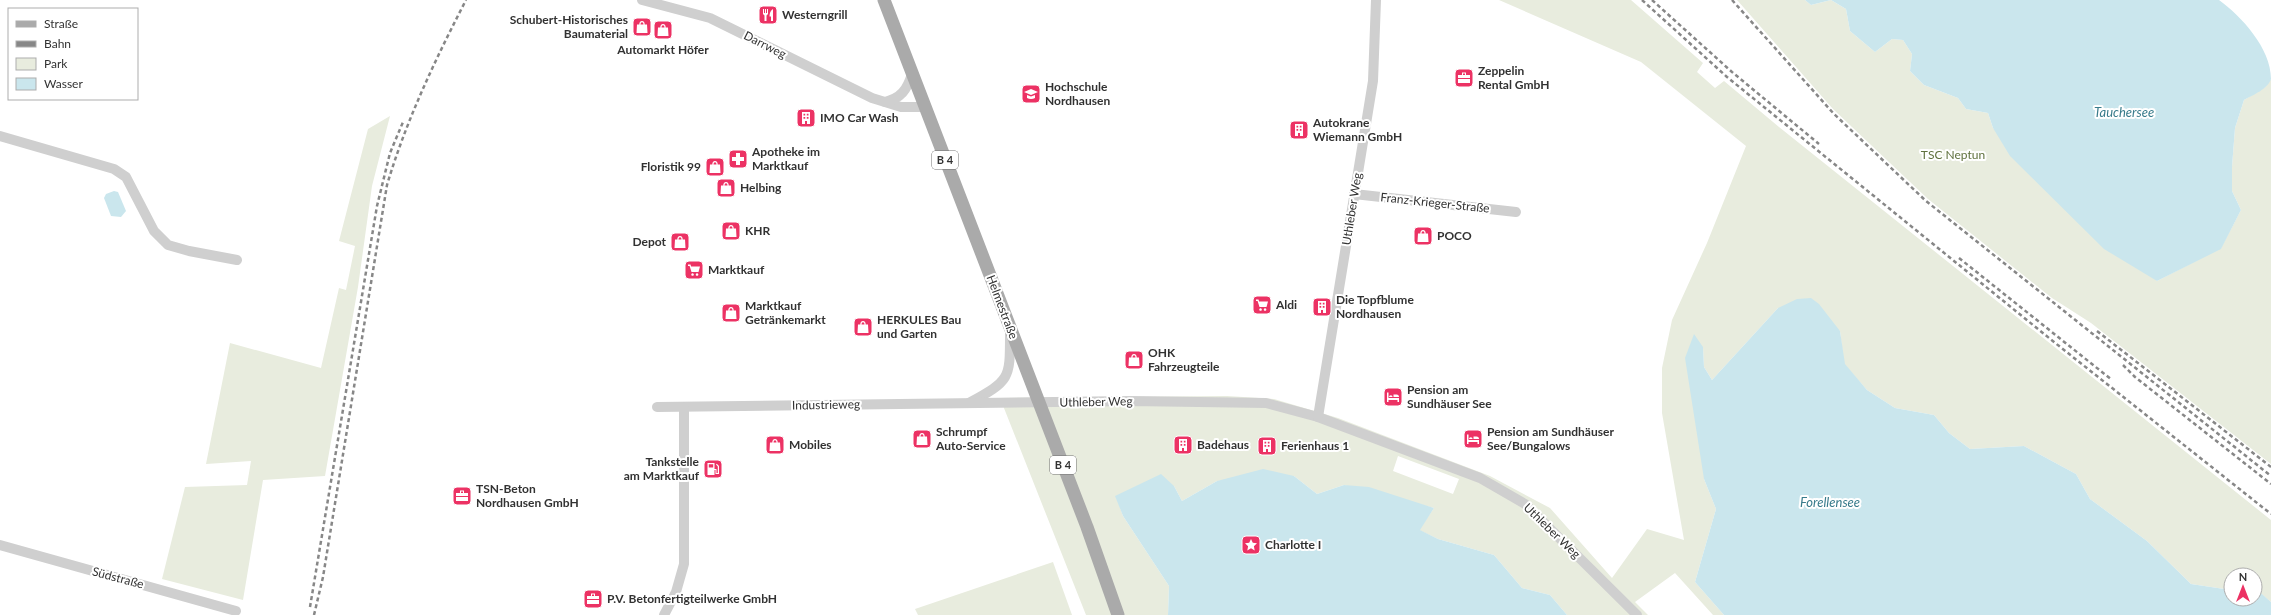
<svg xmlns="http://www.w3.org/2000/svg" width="2271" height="615" font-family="Lato,sans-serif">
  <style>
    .green { fill: #e8ecde; fill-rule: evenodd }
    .water { fill: #cae6ed }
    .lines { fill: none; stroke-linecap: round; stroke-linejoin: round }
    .minor { stroke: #cfcfcf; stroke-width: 10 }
    .major { stroke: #aaa; stroke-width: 13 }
    .rail { stroke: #878787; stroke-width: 2.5; stroke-dasharray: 4 3; stroke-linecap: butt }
    .labels { text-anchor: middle; stroke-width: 4; stroke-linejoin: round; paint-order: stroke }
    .shield { fill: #fff; stroke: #707070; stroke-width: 1 }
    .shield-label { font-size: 11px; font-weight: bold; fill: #323232 }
    .poi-label { font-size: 12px; font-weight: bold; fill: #323232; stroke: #fff; text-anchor: start }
    .street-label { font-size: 12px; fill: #323232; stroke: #fff }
    .park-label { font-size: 12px; fill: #5f713d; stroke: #fff }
    .water-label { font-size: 13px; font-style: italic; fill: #387b8b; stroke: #fff }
  </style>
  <rect width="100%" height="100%" fill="#fff"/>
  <g class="green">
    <path d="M1499,0H1631L1703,63L1697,72L1715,88L1724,81L1779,127L2271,520V602L2255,589V575H2231V590L2191,584L2147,541L2090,499L2076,474L2024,446L1970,449L1949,433L1934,415L1895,408L1867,390L1844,364L1840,331L1778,308L1712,380L1704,367L1703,347L1704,479L1716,509L1695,582L1724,615H1713L1675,573L1635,602L1648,615H1567L1550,595L1522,588L1494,555L1438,539L1419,530L1434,508L1344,485L1317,494L1294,476L1217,481L1182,501L1174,486L1116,496L1123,516L1169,586L1168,615H1086L1000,398L1227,396L1274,399L1338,418L1490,476L1550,508L1612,578L1647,529L1684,540L1662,413V368L1672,320L1707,243L1746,146L1641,62ZM1398,456L1459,479L1453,494L1393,471Z"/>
    <polygon points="1737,0 1805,0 1811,5 1831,0 1846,9 1850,31 1875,52 1892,39 1903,40 1912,54 1910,71 1924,85 1958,98 1966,109 1988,113 1993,128 2157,281 2221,248 2241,210 2232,191 2232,167 2235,128 2244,100 2265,87 2271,79 2271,464 2091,323 2052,298 1928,199 1833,109"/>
    <polygon points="390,116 372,186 358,287 325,476 263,480 243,600 162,579 185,487 247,485 251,461 206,464 230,343 321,368 339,288 346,290 355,246 339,241 368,129"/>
    <polygon points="1053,562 1072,615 918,615 915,609"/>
  </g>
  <g class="water">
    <path d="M1805,0H2219C2241,16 2271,48 2271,79C2268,89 2253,95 2244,100L2235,128L2232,167V191L2241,210L2221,249L2157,281L2104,249L2010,156L1993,128L1988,113L1966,109L1958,98L1924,85L1910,71L1912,54L1903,40L1892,39L1875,52L1850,31L1846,9L1831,0L1811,5Z"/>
    <polygon points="114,191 118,192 126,211 121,217 111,216 104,198 106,194"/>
    <polygon points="1811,298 1819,304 1840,331 1845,364 1867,390 1895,408 1934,415 1949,433 1970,449 2024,446 2076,474 2090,499 2147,541 2191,584 2231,590 2231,599 2255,599 2256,589 2271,602 2271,615 1724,615 1695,582 1716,509 1704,479 1685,358 1694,334 1703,347 1704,367 1712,380 1778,308 1797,299"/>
    <polygon points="1263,469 1294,476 1317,494 1344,485 1369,487 1434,508 1420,530 1438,539 1494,555 1522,588 1550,595 1567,615 1168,615 1169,586 1123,516 1115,496 1161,474 1174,486 1182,501 1217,481"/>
  </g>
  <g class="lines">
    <g class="minor">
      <polyline points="642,0 710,18 872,98 901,107 925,107"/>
      <path d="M885,102C901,98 907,90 912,74"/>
      <polyline points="0,136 114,169 126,177 154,231 168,245 189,251 237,260"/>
      <polyline points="1354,194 1516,212"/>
      <path d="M969,403C1011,380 1010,379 1010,332"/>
      <polyline points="657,407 1131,401 1266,403 1318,417 1480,478 1525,504 1637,615"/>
      <polyline points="1318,417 1373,81 1376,0"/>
      <polyline points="0,545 236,611"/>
      <polyline points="664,615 676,592 684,564 684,407"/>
    </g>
    <polyline class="major" points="884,0 1087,527 1118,615"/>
    <g class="rail">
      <polyline points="1642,0 1727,77 2054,342 2271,514"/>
      <polyline points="1652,0 1732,72 1819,144"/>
      <polyline points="1732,0 1834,114 1926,201 2271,476"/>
      <polyline points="1959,258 2112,380"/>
      <polyline points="2097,331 2271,467"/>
      <polyline points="2123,365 2135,377 2271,484"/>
      <polyline points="310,607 377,206 390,153 403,122"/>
      <path d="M314,615L323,577L387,185C406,121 435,60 466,0"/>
    </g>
  </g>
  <defs>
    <symbol id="restaurant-square" viewBox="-11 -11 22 22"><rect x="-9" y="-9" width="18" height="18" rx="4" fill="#ec3264" stroke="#fff"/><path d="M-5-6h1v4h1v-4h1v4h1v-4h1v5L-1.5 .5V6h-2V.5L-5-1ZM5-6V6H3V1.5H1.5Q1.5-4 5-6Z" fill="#fff"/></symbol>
    <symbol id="shop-square" viewBox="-11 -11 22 22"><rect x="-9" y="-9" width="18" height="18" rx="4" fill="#ec3264" stroke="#fff"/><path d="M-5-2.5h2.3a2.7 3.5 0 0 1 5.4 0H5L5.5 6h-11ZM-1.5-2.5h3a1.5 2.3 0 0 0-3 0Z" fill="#fff"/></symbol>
    <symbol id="office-square" viewBox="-11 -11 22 22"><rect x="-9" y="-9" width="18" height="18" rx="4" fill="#ec3264" stroke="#fff"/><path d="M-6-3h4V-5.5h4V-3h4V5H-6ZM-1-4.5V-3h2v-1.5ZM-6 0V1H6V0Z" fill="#fff"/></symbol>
    <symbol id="university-square" viewBox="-11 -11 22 22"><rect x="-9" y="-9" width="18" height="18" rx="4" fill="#ec3264" stroke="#fff"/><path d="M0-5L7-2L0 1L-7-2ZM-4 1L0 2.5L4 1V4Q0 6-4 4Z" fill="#fff"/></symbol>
    <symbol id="building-square" viewBox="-11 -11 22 22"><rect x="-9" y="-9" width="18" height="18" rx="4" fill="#ec3264" stroke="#fff"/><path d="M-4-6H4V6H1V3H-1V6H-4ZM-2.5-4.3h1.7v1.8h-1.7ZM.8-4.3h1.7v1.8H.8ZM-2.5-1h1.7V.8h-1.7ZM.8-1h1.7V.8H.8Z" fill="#fff"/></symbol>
    <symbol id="pharmacy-square" viewBox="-11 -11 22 22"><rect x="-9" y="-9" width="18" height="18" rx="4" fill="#ec3264" stroke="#fff"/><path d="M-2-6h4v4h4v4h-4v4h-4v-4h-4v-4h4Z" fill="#fff"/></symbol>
    <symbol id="supermarket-square" viewBox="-11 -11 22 22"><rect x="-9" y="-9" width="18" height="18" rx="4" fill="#ec3264" stroke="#fff"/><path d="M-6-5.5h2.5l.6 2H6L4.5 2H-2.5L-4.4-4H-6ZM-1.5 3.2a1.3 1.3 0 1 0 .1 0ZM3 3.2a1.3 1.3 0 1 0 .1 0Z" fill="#fff"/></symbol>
    <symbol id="hotel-square" viewBox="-11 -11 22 22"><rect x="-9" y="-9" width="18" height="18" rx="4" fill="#ec3264" stroke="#fff"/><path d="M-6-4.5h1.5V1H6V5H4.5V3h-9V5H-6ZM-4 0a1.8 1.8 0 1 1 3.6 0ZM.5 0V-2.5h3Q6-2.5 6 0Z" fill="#fff"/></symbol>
    <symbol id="fuel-square" viewBox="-11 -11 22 22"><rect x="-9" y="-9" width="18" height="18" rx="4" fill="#ec3264" stroke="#fff"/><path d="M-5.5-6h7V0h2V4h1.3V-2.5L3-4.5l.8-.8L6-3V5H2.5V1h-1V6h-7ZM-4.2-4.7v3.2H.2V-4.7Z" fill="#fff"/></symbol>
    <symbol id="sight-square" viewBox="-11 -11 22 22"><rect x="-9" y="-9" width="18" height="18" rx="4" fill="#ec3264" stroke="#fff"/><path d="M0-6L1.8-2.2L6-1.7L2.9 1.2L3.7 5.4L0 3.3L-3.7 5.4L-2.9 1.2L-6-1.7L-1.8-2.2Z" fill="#fff"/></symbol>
  </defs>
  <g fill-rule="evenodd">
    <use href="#restaurant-square" x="757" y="4" width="22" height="22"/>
    <use href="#shop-square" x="631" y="16" width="22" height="22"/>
    <use href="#shop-square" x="652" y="19" width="22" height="22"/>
    <use href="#office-square" x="1453" y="67" width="22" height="22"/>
    <use href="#university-square" x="1020" y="83" width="22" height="22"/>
    <use href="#building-square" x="795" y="107" width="22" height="22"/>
    <use href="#building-square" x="1288" y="119" width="22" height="22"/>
    <use href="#pharmacy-square" x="727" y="148" width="22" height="22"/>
    <use href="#shop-square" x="704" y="156" width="22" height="22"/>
    <use href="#shop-square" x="715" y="177" width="22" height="22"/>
    <use href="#shop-square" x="720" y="220" width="22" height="22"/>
    <use href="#shop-square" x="1412" y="225" width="22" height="22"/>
    <use href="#shop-square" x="669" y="231" width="22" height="22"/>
    <use href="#supermarket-square" x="683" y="259" width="22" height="22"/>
    <use href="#supermarket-square" x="1251" y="294" width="22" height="22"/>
    <use href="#building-square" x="1311" y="296" width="22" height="22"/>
    <use href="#shop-square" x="720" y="302" width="22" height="22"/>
    <use href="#shop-square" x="852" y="316" width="22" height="22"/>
    <use href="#shop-square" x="1123" y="349" width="22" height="22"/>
    <use href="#hotel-square" x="1382" y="386" width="22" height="22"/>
    <use href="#shop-square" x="911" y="428" width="22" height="22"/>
    <use href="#hotel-square" x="1462" y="428" width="22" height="22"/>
    <use href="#shop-square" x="764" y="434" width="22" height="22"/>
    <use href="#building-square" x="1172" y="434" width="22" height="22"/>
    <use href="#building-square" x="1256" y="435" width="22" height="22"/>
    <use href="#fuel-square" x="702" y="458" width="22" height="22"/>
    <use href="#office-square" x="451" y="485" width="22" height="22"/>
    <use href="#sight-square" x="1240" y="534" width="22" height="22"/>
    <use href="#office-square" x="582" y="588" width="22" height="22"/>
  </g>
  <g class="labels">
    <g class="shield">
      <rect x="932" y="151" width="26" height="18" rx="3"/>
      <rect x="1050" y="456" width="26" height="18" rx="3"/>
    </g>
    <g class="shield-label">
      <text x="945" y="164">B 4</text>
      <text x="1063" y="469">B 4</text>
    </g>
    <g class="poi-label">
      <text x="782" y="19">Westerngrill</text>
      <text x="628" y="24" text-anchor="end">Schubert-Historisches<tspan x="628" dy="14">Baumaterial</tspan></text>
      <text x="663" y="54" text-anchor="middle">Automarkt Höfer</text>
      <text x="1478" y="75">Zeppelin<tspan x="1478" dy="14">Rental GmbH</tspan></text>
      <text x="1045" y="91">Hochschule<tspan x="1045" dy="14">Nordhausen</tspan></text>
      <text x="820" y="122">IMO Car Wash</text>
      <text x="1313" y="127">Autokrane<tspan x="1313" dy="14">Wiemann GmbH</tspan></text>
      <text x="752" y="156">Apotheke im<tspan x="752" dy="14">Marktkauf</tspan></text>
      <text x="701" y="171" text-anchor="end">Floristik 99</text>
      <text x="740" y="192">Helbing</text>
      <text x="745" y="235">KHR</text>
      <text x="1437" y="240">POCO</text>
      <text x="666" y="246" text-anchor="end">Depot</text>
      <text x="708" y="274">Marktkauf</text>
      <text x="1336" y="304">Die Topfblume<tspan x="1336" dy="14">Nordhausen</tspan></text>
      <text x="1276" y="309">Aldi</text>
      <text x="745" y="310">Marktkauf<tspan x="745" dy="14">Getränkemarkt</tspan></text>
      <text x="877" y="324">HERKULES Bau<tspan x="877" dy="14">und Garten</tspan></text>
      <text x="1148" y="357">OHK<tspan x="1148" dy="14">Fahrzeugteile</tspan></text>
      <text x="1407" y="394">Pension am<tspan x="1407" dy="14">Sundhäuser See</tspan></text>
      <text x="936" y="436">Schrumpf<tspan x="936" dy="14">Auto-Service</tspan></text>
      <text x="1487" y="436">Pension am Sundhäuser<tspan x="1487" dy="14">See/Bungalows</tspan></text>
      <text x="789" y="449">Mobiles</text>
      <text x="1197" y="449">Badehaus</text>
      <text x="1281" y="450">Ferienhaus 1</text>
      <text x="699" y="466" text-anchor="end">Tankstelle<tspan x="699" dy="14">am Marktkauf</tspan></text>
      <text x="476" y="493">TSN-Beton<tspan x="476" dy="14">Nordhausen GmbH</tspan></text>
      <text x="1265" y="549">Charlotte I</text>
      <text x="607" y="603">P.V. Betonfertigteilwerke GmbH</text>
    </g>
    <g class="street-label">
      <text transform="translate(765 45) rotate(27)" y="4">Darrweg</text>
      <text transform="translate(1435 203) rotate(6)" y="4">Franz-Krieger-Straße</text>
      <text transform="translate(1352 209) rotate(-81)" y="4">Uthleber Weg</text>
      <text transform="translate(1002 307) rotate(69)" y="4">Helmestraße</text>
      <text transform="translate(1096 402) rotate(-1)" y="4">Uthleber Weg</text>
      <text transform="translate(826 405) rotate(-1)" y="4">Industrieweg</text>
      <text transform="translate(1552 531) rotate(44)" y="4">Uthleber Weg</text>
      <text transform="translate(118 578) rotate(15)" y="4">Südstraße</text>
    </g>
    <g class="park-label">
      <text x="1953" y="159">TSC Neptun</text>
    </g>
    <g class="water-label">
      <text x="2124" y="117">Tauchersee</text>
      <text x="1830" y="507">Forellensee</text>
    </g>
  </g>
  <rect x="8" y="8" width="130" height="92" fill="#ffffff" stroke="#adadad"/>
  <rect x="16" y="21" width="20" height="6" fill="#aaaaaa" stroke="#adadad"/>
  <text x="44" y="28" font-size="12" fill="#323232">Straße</text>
  <rect x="16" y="41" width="20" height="6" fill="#878787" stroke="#adadad"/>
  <text x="44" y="48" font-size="12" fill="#323232">Bahn</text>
  <rect x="16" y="58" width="20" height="12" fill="#e8ecde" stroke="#adadad"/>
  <text x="44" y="68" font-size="12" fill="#323232">Park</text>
  <rect x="16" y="78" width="20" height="12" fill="#cae6ed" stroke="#adadad"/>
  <text x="44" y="88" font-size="12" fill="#323232">Wasser</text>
  <g transform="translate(2243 587)"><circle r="19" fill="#ffffff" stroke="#adadad"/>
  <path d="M0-3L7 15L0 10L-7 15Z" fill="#ec3264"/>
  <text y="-6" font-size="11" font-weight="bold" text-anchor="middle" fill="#323232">N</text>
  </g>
</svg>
